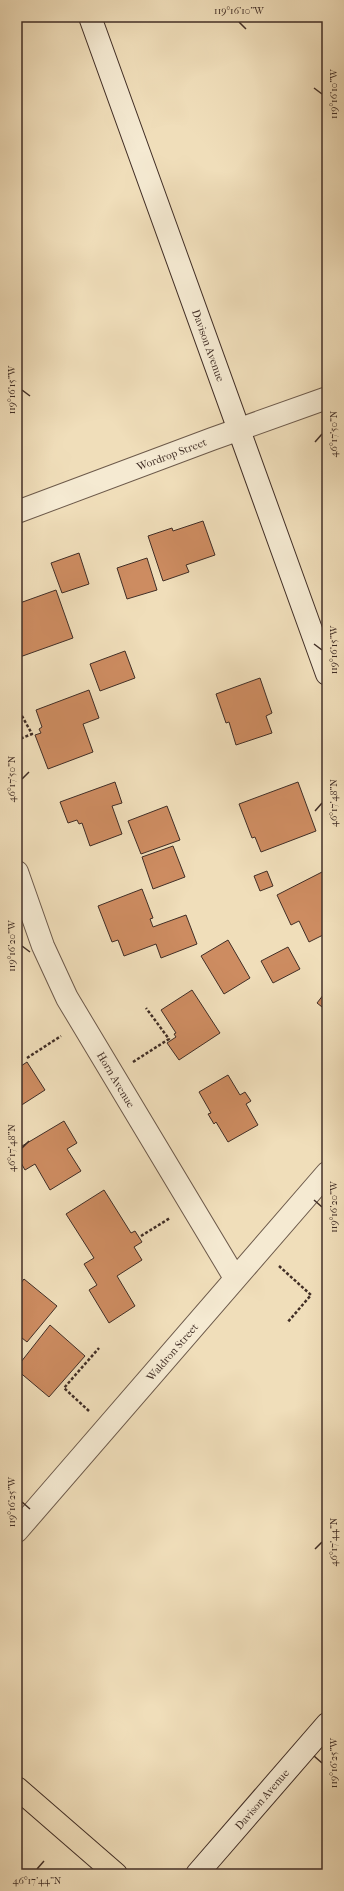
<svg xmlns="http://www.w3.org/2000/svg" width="344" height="1891" font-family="'IM FELL French Canon',serif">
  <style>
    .building { fill: #cd8c61; stroke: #412e26 }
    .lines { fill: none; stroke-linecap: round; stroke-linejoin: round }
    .street-casing { stroke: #6d5a4b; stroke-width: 24 }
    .secondary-casing { stroke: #412e26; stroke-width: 24 }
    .primary-casing { stroke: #412e26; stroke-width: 24 }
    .path { stroke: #412e26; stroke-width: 2.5; stroke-dasharray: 3 2; stroke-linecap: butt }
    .street { stroke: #f5ead2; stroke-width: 22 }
    .secondary { stroke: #f5ead2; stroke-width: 22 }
    .primary { stroke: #f0deba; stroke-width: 22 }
    .ticks { fill: none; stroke: #412e26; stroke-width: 1.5 }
    .labels { text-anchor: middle; stroke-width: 3; stroke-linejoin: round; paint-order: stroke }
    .street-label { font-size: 11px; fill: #412e26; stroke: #f5ead2 }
    .neatline { fill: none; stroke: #412e26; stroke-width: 1.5 }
    .ticks-label { font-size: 10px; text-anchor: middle; fill: #412e26 }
  </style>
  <rect width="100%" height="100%" fill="#f0deba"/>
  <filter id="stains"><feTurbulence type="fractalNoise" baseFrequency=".005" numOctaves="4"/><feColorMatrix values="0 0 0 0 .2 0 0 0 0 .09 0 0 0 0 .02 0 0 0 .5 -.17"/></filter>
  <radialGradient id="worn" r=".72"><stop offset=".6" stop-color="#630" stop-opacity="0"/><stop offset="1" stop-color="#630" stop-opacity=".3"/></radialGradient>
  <g class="building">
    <polygon points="203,521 215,555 186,565 189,572 163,581 148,536 172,528 173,531"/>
    <polygon points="79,553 89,584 62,593 51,563"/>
    <polygon points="147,558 157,590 127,599 117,568"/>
    <polygon points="56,590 73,638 17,658 17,604"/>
    <polygon points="125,651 135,678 100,691 90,664"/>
    <polygon points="260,678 272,713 266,716 272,733 236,745 229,722 226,723 216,694"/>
    <polygon points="89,690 99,718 83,724 93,752 48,769 35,735 41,733 39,729 42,727 36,710"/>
    <polygon points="115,782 122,803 112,806 122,834 90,846 82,823 79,824 77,820 68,823 60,802"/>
    <polygon points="298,782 316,831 261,852 255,837 252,838 239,804"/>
    <polygon points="167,806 180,840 141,854 128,821"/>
    <polygon points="173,846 185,877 153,889 142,857"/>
    <polygon points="267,871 273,886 260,891 254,876"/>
    <polygon points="324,871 327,877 327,933 309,942 299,921 291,925 277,895"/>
    <polygon points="142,889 153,918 150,919 153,927 186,915 197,944 161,958 156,944 124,956 118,940 112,942 98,906"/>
    <polygon points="228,940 250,978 224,994 201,956"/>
    <polygon points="288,947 300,969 273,983 261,961"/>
    <polygon points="192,990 220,1033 179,1060 167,1043 176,1037 174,1034 176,1033 161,1010"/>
    <polygon points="327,990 327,1011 317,1003"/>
    <polygon points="17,1060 21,1066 27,1062 45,1090 17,1108"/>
    <polygon points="228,1075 240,1095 245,1092 251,1101 246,1104 258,1125 228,1142 216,1122 214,1124 208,1114 211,1113 199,1092"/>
    <polygon points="64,1121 77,1143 67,1149 81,1171 50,1190 35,1164 25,1170 17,1156 17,1149"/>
    <polygon points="104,1190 131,1233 135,1231 142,1242 134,1247 142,1260 117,1276 135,1306 109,1323 89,1290 97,1285 84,1264 94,1258 66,1214"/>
    <polygon points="24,1279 57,1306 27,1342 17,1334 17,1288"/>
    <polygon points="50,1325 85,1356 49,1397 17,1370 17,1367"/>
  </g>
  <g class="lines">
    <defs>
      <g id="street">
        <path id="s1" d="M17,512L212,439L327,398"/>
        <path id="s2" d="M17,872L43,946L67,998L235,1278"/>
        <path id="s3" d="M17,1531L327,1173"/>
      </g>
      <g id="secondary">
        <path id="s4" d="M90,17L327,674"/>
        <path id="s5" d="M197,1874L327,1724"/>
      </g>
      <polyline id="primary" points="17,1788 116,1874"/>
    </defs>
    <use href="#street" class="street-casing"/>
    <use href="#secondary" class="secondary-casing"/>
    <use href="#primary" class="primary-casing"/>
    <g class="path">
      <polyline points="17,707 32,734 17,740"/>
      <polyline points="27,1058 61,1036"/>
      <polyline points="133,1062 169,1039 146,1008"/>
      <polyline points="141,1236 170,1218"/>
      <polyline points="279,1266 311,1295 287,1323"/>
      <polyline points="89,1411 64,1388 99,1348"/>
    </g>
    <use href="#street" class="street"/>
    <use href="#secondary" class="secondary"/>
    <use href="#primary" class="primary"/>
  </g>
  <path class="ticks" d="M239,22L246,29M314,88L322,94M22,390L30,396M315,442L322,434M314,644L322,650M22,779L29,772M315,811L322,803M22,946L30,952M22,1148L29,1141M314,1200L322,1207M22,1502L30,1509M315,1549L322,1542M314,1756L322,1763M37,1869L44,1861"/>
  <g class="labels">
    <g class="street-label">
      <text dy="4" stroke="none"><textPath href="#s4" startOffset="349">Davison Avenue</textPath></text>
      <text dy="4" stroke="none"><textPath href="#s1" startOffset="165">Wordrop Street</textPath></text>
      <text dy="4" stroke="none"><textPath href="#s2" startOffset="231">Horn Avenue</textPath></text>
      <text dy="4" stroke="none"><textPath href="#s3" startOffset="237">Waldron Street</textPath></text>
      <text dy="4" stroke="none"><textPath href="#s5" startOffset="99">Davison Avenue</textPath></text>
    </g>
  </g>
  <rect width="344" height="1891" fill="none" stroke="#f0deba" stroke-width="44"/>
  <rect x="22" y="22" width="300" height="1847" class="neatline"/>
  <g class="ticks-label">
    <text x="239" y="14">119°16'10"W</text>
    <text transform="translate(333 94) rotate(-90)" y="4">119°16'10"W</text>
    <text transform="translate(11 390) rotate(-90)" y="4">119°16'15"W</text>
    <text transform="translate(333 434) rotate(-90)" y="4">46°17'50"N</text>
    <text transform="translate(333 650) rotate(-90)" y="4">119°16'15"W</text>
    <text transform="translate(11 779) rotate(-90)" y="4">46°17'50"N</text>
    <text transform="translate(333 803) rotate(-90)" y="4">46°17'48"N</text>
    <text transform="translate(11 946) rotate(-90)" y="4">119°16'20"W</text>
    <text transform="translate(11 1148) rotate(-90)" y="4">46°17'48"N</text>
    <text transform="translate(333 1207) rotate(-90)" y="4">119°16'20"W</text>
    <text transform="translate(11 1502) rotate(-90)" y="4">119°16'25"W</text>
    <text transform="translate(333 1542) rotate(-90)" y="4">46°17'44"N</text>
    <text transform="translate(333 1763) rotate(-90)" y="4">119°16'25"W</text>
    <text x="37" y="1884">46°17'44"N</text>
  </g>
  <rect width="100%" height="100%" filter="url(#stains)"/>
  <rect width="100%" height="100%" fill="url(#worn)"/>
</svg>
